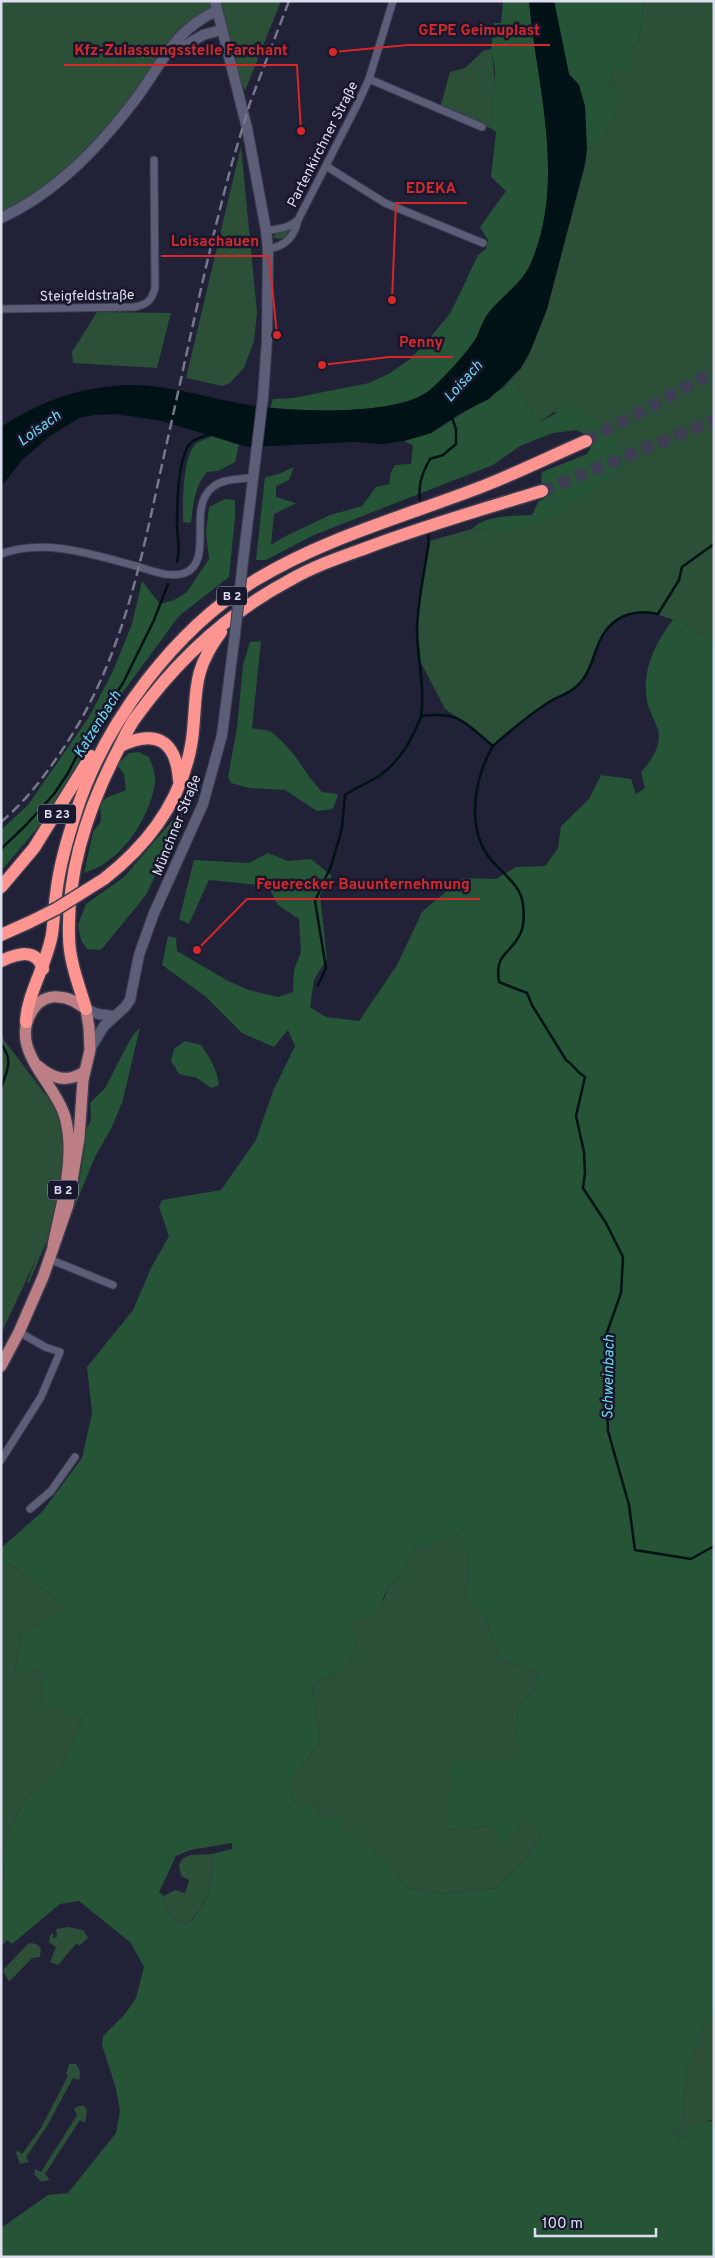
<svg xmlns="http://www.w3.org/2000/svg" width="715" height="2258" font-family="Overpass,sans-serif">
  <style>
    .green { fill: #2c4f38 }
    .forest { fill: #255437; fill-rule: evenodd }
    .water { fill: #001215 }
    .lines { fill: none; stroke-linecap: round; stroke-linejoin: round }
    .stream { stroke: #001215; stroke-width: 2.5 }
    .highway-tunnel { stroke: #3d3d53; stroke-width: 12; stroke-dasharray: 12 6; stroke-linecap: butt }
    .street-casing { stroke: #3d3d50; stroke-width: 9 }
    .secondary-casing { stroke: #3d3d50; stroke-width: 12 }
    .primary-casing { stroke: #3d3d50; stroke-width: 14 }
    .highway-casing { stroke: #3d3d50; stroke-width: 15 }
    .street { stroke: #5c5d77; stroke-width: 7 }
    .secondary { stroke: #5c5d77; stroke-width: 10 }
    .primary { stroke: #bd7f86; stroke-width: 11 }
    .highway { stroke: #fe9590; stroke-width: 12 }
    .rail { stroke: #77788c; stroke-width: 2.5; stroke-dasharray: 10 5; stroke-linecap: butt }
    .secondary-bridge-casing { stroke: #3d3d50; stroke-width: 12; stroke-linecap: butt }
    .highway-bridge-casing { stroke: #3d3d50; stroke-width: 15; stroke-linecap: butt }
    .secondary-bridge { stroke: #5c5d77; stroke-width: 10 }
    .highway-bridge { stroke: #fe9590; stroke-width: 12 }
    .labels { text-anchor: middle; stroke-width: 5; stroke-linejoin: round; paint-order: stroke }
    .shield { fill: #18172d; stroke: #a2a2b4; stroke-width: 1 }
    .shield-label { font-size: 12px; font-weight: bold; fill: #dddeee }
    .street-label { font-size: 14px; fill: #dddeee; stroke: #18172d }
    .water-label { font-size: 15px; font-style: italic; fill: #6fdaec; stroke: #18172d }
    .leader { fill: none; stroke: #d62828; stroke-width: 2 }
    .callout-dot { fill: #d62828; stroke: #18172d; stroke-width: 2 }
    .callout-label { font-size: 15px; text-anchor: middle; font-weight: bold; fill: #d62828; stroke: #18172d; stroke-width: 5; stroke-linejoin: round; paint-order: stroke }
  </style>
  <rect width="100%" height="100%" fill="#212138"/>
  <g class="green">
    <path d="M1,1H281L245,91L237,71L220,4C172,22 159,60 131,98C100,140 51,192 1,213Z"/>
    <path d="M644,1H714V641C675,619 622,587 597,645C591,658 588,676 577,686C570,693 562,694 554,699C532,711 512,729 493,746L469,725L445,709L419,659L418,614L429,541L472,529L486,530L512,528L596,486L622,469L617,435L597,423L554,412L539,423L512,378L521,368L530,352L547,309L585,164L587,148L600,143L606,124L608,87L615,69L628,51L639,40Z"/>
    <path d="M491,49C496,75 495,101 490,128L440,108L450,72L465,68L483,51Z"/>
    <polygon points="241,146 257,312 254,341 244,368 230,383 222,386 186,378"/>
    <path d="M291,229C289,238 281,241 272,237L277,233Z"/>
    <polygon points="97,312 171,313 157,368 73,363 72,352"/>
    <polygon points="1,1036 55,1107 59,1114 64,1135 64,1171 51,1231 29,1283 27,1282 37,1257 1,1334"/>
    <polygon points="457,1531 470,1559 466,1597 485,1618 501,1661 539,1671 534,1692 517,1707 520,1761 447,1830 489,1826 522,1817 542,1834 524,1861 496,1888 441,1894 408,1888 384,1858 345,1832 320,1820 314,1803 301,1808 292,1799 290,1782 320,1742 312,1685 340,1671 351,1619 384,1599 388,1588 401,1574 410,1553 434,1545"/>
    <polygon points="11,1564 67,1607 21,1635 14,1676 43,1668 83,1719 60,1769 25,1799 12,1824 2,1855 5,1877 1,1882 1,1567"/>
    <path d="M212,1854C216,1881 207,1905 187,1925C171,1916 165,1916 164,1896L175,1890L185,1893L189,1880L181,1876L179,1865L182,1859L190,1855Z"/>
    <polygon points="68,1927 83,1930 88,1938 79,1946 77,1943 58,1965 50,1962 56,1947 49,1942 50,1935 53,1933 53,1938 57,1937 56,1929"/>
    <polygon points="32,1943 38,1945 41,1949 40,1957 32,1958 9,1982 3,1970 28,1944"/>
    <polygon points="714,2013 714,2120 710,2120 684,2138 671,2135 682,2121 686,2073 700,2032"/>
    <path d="M69,2064H76C80,2069 81,2074 79,2080L73,2078L47,2126L26,2157L29,2162L20,2164L16,2153L17,2150L22,2154L41,2128L68,2076L66,2074Z"/>
    <polygon points="78,2106 84,2106 87,2110 85,2123 80,2120 45,2174 50,2180 41,2182 34,2174 35,2169 41,2172 77,2115 74,2109"/>
  </g>
  <g class="forest">
    <path d="M503,1H529C536,85 570,187 529,267C519,285 501,297 489,312C483,319 482,328 478,336C473,344 465,353 459,360C449,371 438,384 427,392C397,414 306,412 270,408L273,399L293,398L369,383L390,373L410,359L426,343L451,312L478,255L486,249L488,240L480,227L506,191L491,177L496,132L490,128L493,110L495,69L491,49L494,23H501Z"/>
    <polygon points="554,1 644,1 639,40 628,51 633,62 627,72 615,69 608,87 619,98 600,143 587,148 579,85 569,74"/>
    <path d="M512,378L539,423L571,404L617,435L622,469C596,486 571,507 545,521C527,530 491,531 472,529C485,515 514,516 532,515L538,502L548,496L541,482L542,472L587,454L593,443L585,434L576,430L553,433L520,446L493,465L314,535L266,560H256L265,477C277,476 284,471 294,467L289,480L276,486V497L296,503L274,514L271,545L286,536L330,515L362,506L376,487L389,484L391,472L395,465L411,464L413,445L404,441L431,433L503,388Z"/>
    <path d="M212,436L239,445L235,462L218,471L207,472C195,485 193,505 191,523L183,522C183,504 182,459 195,445C198,441 207,439 212,436Z"/>
    <polygon points="225,499 235,500 235,518 229,577 179,616 109,711 41,824 1,871 1,830 28,805 89,717 113,671 132,624 142,581 160,604 174,600 187,592 209,559 206,533 209,507"/>
    <path d="M674,619L714,641V2013L700,2032L686,2073L682,2121L671,2135L684,2138L691,2127L714,2120V2257H1V2228L48,2195L68,2193L116,2133L120,2111L116,2089L102,2045L103,2036L125,2014L136,1998L144,1967L131,1943L79,1901L60,1904L12,1944L7,1940L1,1947V1882L5,1877L2,1855L12,1824L25,1799L60,1769L83,1719L45,1705L43,1668L14,1676L21,1635L67,1607L11,1564L1,1567V1548L42,1512L82,1458L92,1413L87,1367L133,1310L151,1268L169,1236L159,1207L162,1200L221,1190L256,1140L273,1091L295,1046L288,1030L274,1047L242,1033L205,996L162,965L168,936L176,938L177,951L228,981L249,990L278,997L293,992L294,970L301,952L299,919L278,905L268,886L209,880L189,924L179,919L194,860L249,863L268,853L288,861L311,859L332,876L320,895L327,959L314,980L310,1007L326,1017L359,1021L397,965L422,912L462,878L496,879L516,867L545,866L558,848L561,826L589,799L601,775L631,779L636,794L645,788L641,772C651,761 662,746 658,730C655,720 649,711 647,701C641,672 656,640 674,619ZM457,1532L470,1559L466,1597L485,1618L501,1661L539,1671L534,1692L517,1707L519,1761H450L447,1830L489,1826L505,1848L522,1817L542,1834L524,1861L496,1888L441,1894L408,1888L384,1858L346,1832L341,1818L320,1820L314,1803L301,1807L292,1799L290,1782L320,1742L312,1685L340,1671L355,1650L351,1619L375,1615L388,1588L401,1574L410,1553L434,1545ZM232,1843V1849L212,1854C216,1881 207,1906 187,1925C171,1916 165,1916 164,1896L159,1892L176,1856L190,1850Z"/>
    <path d="M261,641L252,728C258,730 267,729 271,732C294,748 304,773 322,792L338,794L333,809L317,811L285,790L249,788L231,783L228,777L237,728L243,665L250,642Z"/>
    <path d="M139,752L149,757C152,765 156,774 155,783C150,813 131,846 105,863C99,868 91,870 84,873L93,832L101,821L100,805L106,798L126,790L124,774L117,765L129,753Z"/>
    <polygon points="183,808 182,818 146,895 101,950 87,949 81,940 78,925 86,904 124,877"/>
    <polygon points="139,1028 140,1028 122,1103 111,1129 95,1157 74,1208 82,1165 86,1130 91,1120 90,1103 105,1088 131,1038"/>
    <path d="M185,1041L201,1045C210,1058 217,1069 219,1085L211,1088L197,1078L179,1074L171,1061L174,1049Z"/>
  </g>
  <path class="water" d="M529,1H554L569,74L579,85L585,106L587,148L585,164L547,309L530,352L521,368L489,399L459,414L431,433L404,441L383,444L355,442L248,447L162,421L116,414L93,415L79,418L50,436L22,460L1,487V427C43,400 82,386 132,385C171,385 211,399 249,405C289,412 392,416 426,393C440,383 467,353 476,338C479,333 480,327 483,322C494,300 520,288 530,265C567,180 537,89 529,1Z"/>
  <g class="lines">
    <g class="stream">
      <path d="M421,506C417,488 421,475 430,459L443,455L456,444V429L452,418"/>
      <path d="M427,530L429,541C425,571 417,602 417,632C418,661 425,688 421,716C460,711 465,723 493,746C512,729 532,712 554,699C562,695 570,693 577,686C599,666 591,631 624,616C636,611 646,611 658,614L679,580L682,567L714,544"/>
      <path d="M177,562C181,545 177,540 177,524C177,504 178,466 187,448C192,439 201,437 210,434"/>
      <path d="M493,746C475,777 466,824 488,856C499,871 522,885 523,905C524,913 524,925 521,932C512,955 494,951 499,982L527,993L532,1005L566,1060C574,1065 575,1071 585,1077L576,1116L584,1152L585,1173L583,1188L606,1223L623,1257L621,1293L606,1335V1386L608,1431L629,1505L635,1550L691,1559L714,1546"/>
      <polyline points="1,849 26,825 54,794 68,773 86,738 123,683 154,620 168,584"/>
      <path d="M318,985L326,968L315,901L331,866L339,839L342,827L345,795C356,787 368,783 379,776C400,762 412,740 421,717"/>
      <path d="M1,1044C14,1061 7,1070 1,1088"/>
    </g>
    <g class="highway-tunnel">
      <polyline points="586,441 714,372"/>
      <polyline points="542,491 714,420"/>
    </g>
    <defs>
      <g id="street">
        <polyline points="369,79 482,127"/>
        <polyline points="326,166 385,203 483,243"/>
        <path d="M266,230C278,230 289,228 298,220"/>
        <path d="M268,249C286,246 294,237 298,220L358,103L369,79L393,1"/>
        <path d="M1,309L134,307C147,305 152,300 155,288L154,160"/>
        <path d="M1,554C43,538 91,554 132,565C148,569 169,579 185,573C215,560 186,507 213,487C223,478 241,480 253,477"/>
        <polyline points="49,1259 113,1285"/>
        <polyline points="1,1460 41,1397 60,1352 45,1347 19,1332"/>
        <polyline points="30,1509 51,1491 75,1457"/>
      </g>
      <g id="secondary">
        <polyline points="215,1 247,128 266,230 268,249 267,340 263,397 243,561"/>
        <polyline points="168,55 203,35 221,30"/>
        <path d="M1,218C57,192 98,148 135,100C163,63 172,32 216,11"/>
        <polyline points="86,1009 98,1014 113,1016"/>
        <polyline points="90,1049 104,1026 125,1007 130,1000 139,955 154,913 203,804 222,735 235,634"/>
      </g>
      <g id="primary">
        <path d="M38,1066C53,1079 67,1083 84,1072"/>
        <path d="M1,1366L19,1332L43,1277L68,1205L79,1138L83,1080L90,1050L89,1028L86,1009C77,1003 69,997 58,997C49,996 40,1000 35,1007C5,1046 53,1080 64,1114C66,1119 67,1126 68,1132C73,1169 60,1210 53,1246"/>
      </g>
      <g id="highway">
        <path d="M120,746C156,729 176,740 179,780"/>
        <path d="M104,879C149,844 183,798 192,740C198,693 190,674 221,632"/>
        <polyline points="1,887 34,848 91,756"/>
        <polyline points="1,935 30,922"/>
        <path d="M1,961C17,954 36,947 43,969"/>
        <path d="M86,1009C79,985 69,961 69,936C67,871 89,805 119,748C124,738 129,726 136,717C177,660 228,613 290,580C314,566 341,557 366,548C424,526 483,509 542,491"/>
        <path d="M26,1022C27,994 47,964 52,934C54,921 54,908 56,895C59,866 68,837 77,809C106,721 175,630 254,581C324,538 406,516 481,487C517,473 551,456 586,441"/>
      </g>
    </defs>
    <use href="#street" class="street-casing"/>
    <use href="#secondary" class="secondary-casing"/>
    <use href="#primary" class="primary-casing"/>
    <use href="#highway" class="highway-casing"/>
    <use href="#street" class="street"/>
    <use href="#secondary" class="secondary"/>
    <use href="#primary" class="primary"/>
    <use href="#highway" class="highway"/>
    <path class="rail" d="M1,822C20,806 37,786 51,766C124,667 141,558 167,442C188,349 207,255 232,163L250,103L289,1"/>
    <defs>
      <polyline id="secondary-bridge" points="235,634 243,561"/>
      <polyline id="highway-bridge" points="30,922 56,909 104,879"/>
    </defs>
    <use href="#secondary-bridge" class="secondary-bridge-casing"/>
    <use href="#highway-bridge" class="highway-bridge-casing"/>
    <use href="#secondary-bridge" class="secondary-bridge"/>
    <use href="#highway-bridge" class="highway-bridge"/>
  </g>
  <g class="labels">
    <g class="shield">
      <rect x="217" y="586.5" width="30" height="19" rx="4"/>
      <rect x="38" y="804.5" width="38" height="19" rx="4"/>
      <rect x="48" y="1180.5" width="30" height="19" rx="4"/>
    </g>
    <g class="shield-label">
      <text x="232" y="600">B 2</text>
      <text x="57" y="818">B 23</text>
      <text x="63" y="1194">B 2</text>
    </g>
    <g class="street-label">
      <text transform="translate(322 144) rotate(-63)" y="5">Partenkirchner Straße</text>
      <text transform="translate(87 295) rotate(-1)" y="5">Steigfeldstraße</text>
      <text transform="translate(176 825) rotate(-68)" y="5">Münchner Straße</text>
    </g>
    <g class="water-label">
      <text transform="translate(463 381) rotate(-48)" y="5">Loisach</text>
      <text transform="translate(39 428) rotate(-36)" y="5">Loisach</text>
      <text transform="translate(97 724) rotate(-58)" y="5">Katzenbach</text>
      <text transform="translate(608 1377) rotate(-89)" y="5">Schweinbach</text>
    </g>
  </g>
  <path class="leader" d="M333 52L408 45H550M301 131L297 65H64M392 300L396 203H467M277 335L269 256H161M322 365L389 357H453M197 950L247 899H480"/>
  <g class="callout-dot">
    <circle cx="333" cy="52" r="5"/>
    <circle cx="301" cy="131" r="5"/>
    <circle cx="392" cy="300" r="5"/>
    <circle cx="277" cy="335" r="5"/>
    <circle cx="322" cy="365" r="5"/>
    <circle cx="197" cy="950" r="5"/>
  </g>
  <g class="callout-label">
    <text x="479" y="35">GEPE Geimuplast</text>
    <text x="181" y="55">Kfz-Zulassungsstelle Farchant</text>
    <text x="431" y="193">EDEKA</text>
    <text x="215" y="246">Loisachauen</text>
    <text x="421" y="347">Penny</text>
    <text x="363" y="889">Feuerecker Bauunternehmung</text>
  </g>
  <rect width="715" height="2258" fill="none" stroke="#dddeee" stroke-width="5"/>
  <path d="M535 2228v8h121v-8" fill="none" stroke="#dddeee" stroke-width="2.5"/>
  <text x="542" y="2228" font-size="15" fill="#dddeee" stroke="#18172d" stroke-width="4" paint-order="stroke">100 m</text>
</svg>
